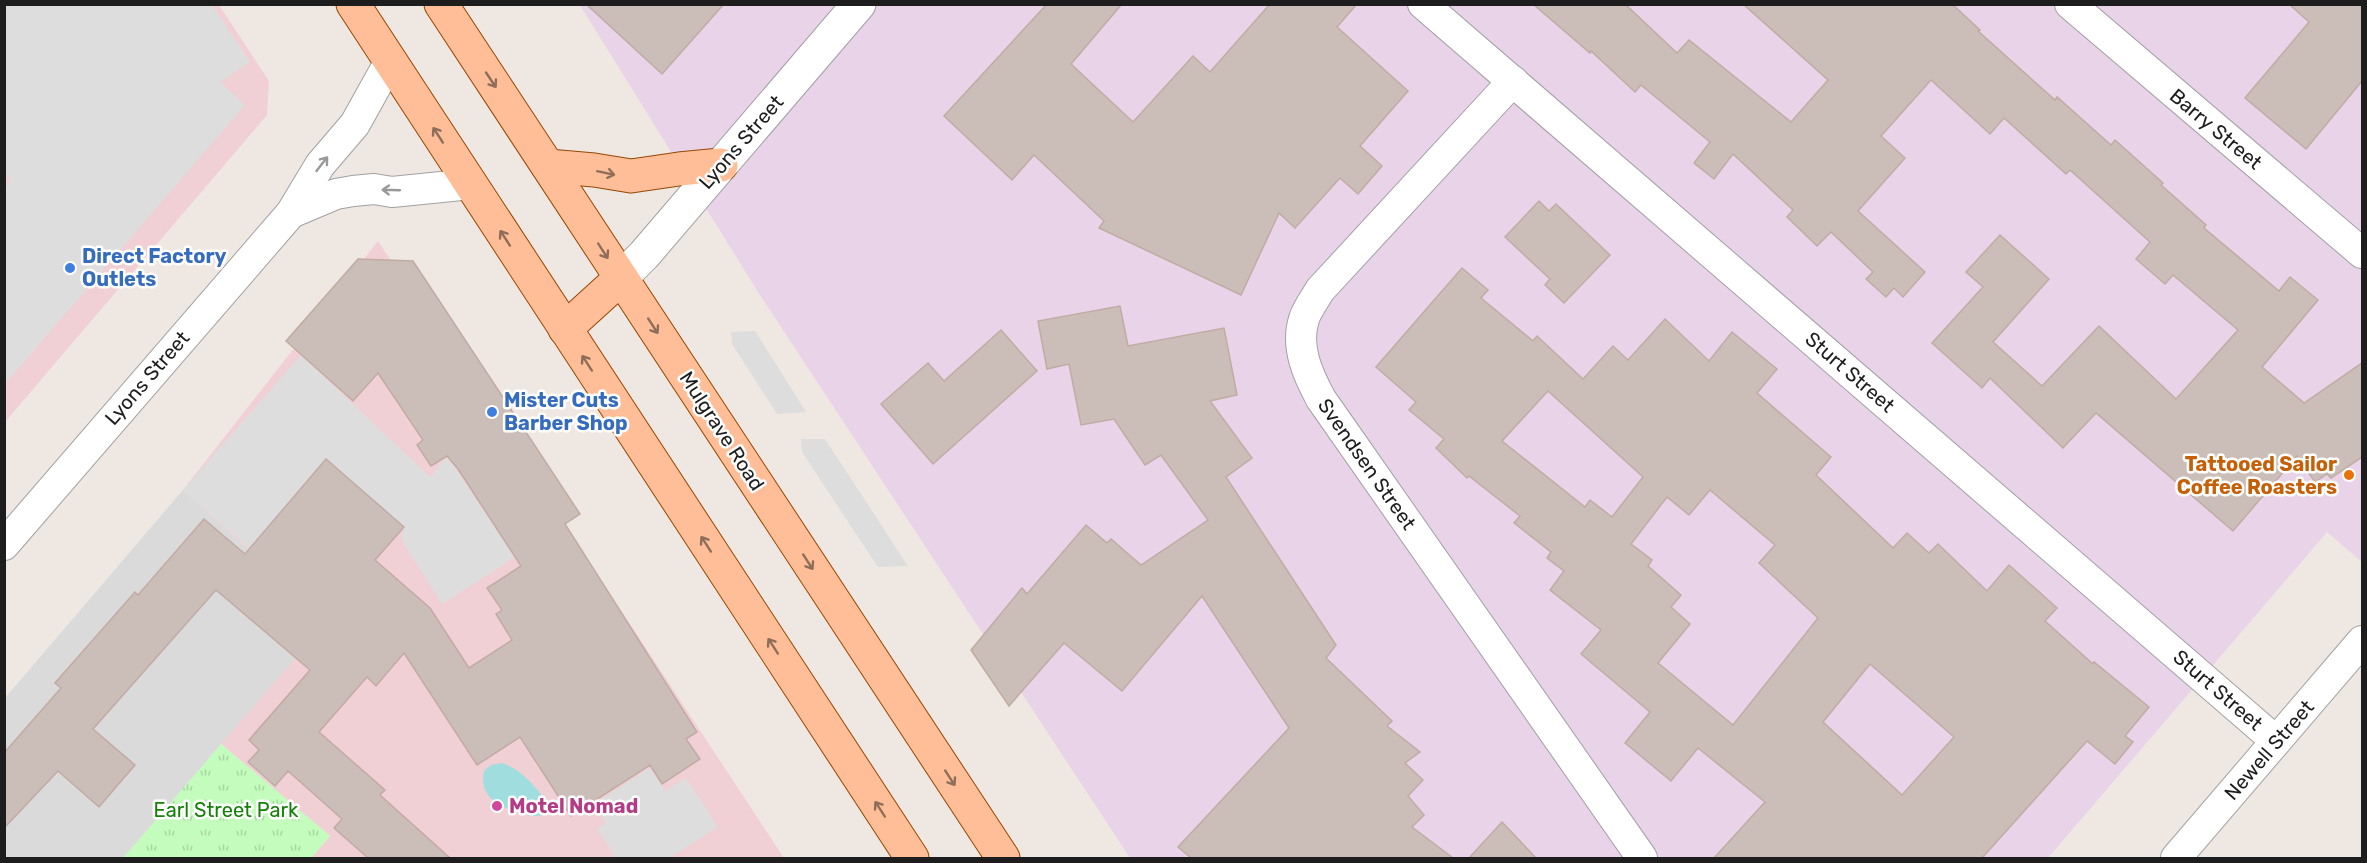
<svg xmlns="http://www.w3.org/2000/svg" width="2367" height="863" font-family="Rubik,sans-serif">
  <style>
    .residential { fill: #dbdada }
    .commercial { fill: #f1d0d5 }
    .industrial { fill: #e8d3e8 }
    .park { fill: url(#park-tufts) }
    .parking { fill: #ddd }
    .water { fill: #a0dddf }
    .building { fill: #cbbdb8; stroke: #c1aba4; stroke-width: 1.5; fill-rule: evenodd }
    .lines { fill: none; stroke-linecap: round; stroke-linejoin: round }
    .minor-casing { stroke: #a1a1a1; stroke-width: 32 }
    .tertiary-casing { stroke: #a1a1a1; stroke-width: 35 }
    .primary-casing { stroke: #964700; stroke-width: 35 }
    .minor { stroke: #fff; stroke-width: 30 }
    .tertiary { stroke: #fff; stroke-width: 33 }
    .primary { stroke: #ffbe97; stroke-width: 33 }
    .oneway { stroke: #8e6e5a }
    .oneway2 { stroke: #999 }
    .shop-dot { fill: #3f7fe0; stroke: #fff; stroke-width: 2 }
    .food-dot { fill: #e8710a; stroke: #fff; stroke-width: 2 }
    .hotel-dot { fill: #d1479c; stroke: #fff; stroke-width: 2 }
    .labels { text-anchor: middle; stroke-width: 5; stroke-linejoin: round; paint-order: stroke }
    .street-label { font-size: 20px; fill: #1d1d1d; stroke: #fff }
    .shop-label { font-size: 20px; font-weight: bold; fill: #366cbe; stroke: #fff; text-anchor: start }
    .food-label { font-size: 20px; font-weight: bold; fill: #c56008; stroke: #fff; text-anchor: end }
    .hotel-label { font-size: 20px; font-weight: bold; fill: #b23c85; stroke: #fff; text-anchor: start }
    .park-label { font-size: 20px; fill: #138006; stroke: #fff }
  </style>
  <defs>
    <pattern id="park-tufts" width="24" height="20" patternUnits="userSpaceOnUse" patternTransform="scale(1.5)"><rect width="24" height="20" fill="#c3fcbc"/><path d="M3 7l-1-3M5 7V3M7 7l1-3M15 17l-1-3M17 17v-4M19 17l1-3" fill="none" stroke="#a7d8a1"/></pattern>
  </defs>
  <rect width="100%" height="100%" fill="#efe8e2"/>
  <polygon class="residential" points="183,490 329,620 125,858 5,858 5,698"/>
  <g class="commercial">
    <polygon points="5,5 219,5 269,81 267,115 5,422"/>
    <polygon points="378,241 784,858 311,858 330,836 221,744 329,620 183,490"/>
  </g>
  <polygon class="industrial" points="580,5 2362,5 2362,562 2327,532 2048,858 1130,858 758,292"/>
  <polygon class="park" points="221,744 330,836 311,858 123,858"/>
  <g class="parking">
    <polygon points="5,4 212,5 250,62 220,82 245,105 5,384 4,188 10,182 4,169"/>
    <polygon points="755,331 806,412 777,414 732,344 731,332"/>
    <polygon points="301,355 430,477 447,456 515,557 442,604 401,539 404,527 323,463 250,548 183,490"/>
    <polygon points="801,439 825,439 908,566 878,567 802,452"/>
    <polygon points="650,768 665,791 686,778 718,827 669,858 616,858 597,829 606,823 594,804"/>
  </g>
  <path class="water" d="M502,763C519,768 537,787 546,802L545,814C534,821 500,808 491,798C483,791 482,781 484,771L491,765Z"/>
  <g class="building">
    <polygon points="586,4 724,4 662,74"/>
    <polygon points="1047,4 1122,4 1071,64 1133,122 1193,56 1210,72 1270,4 1357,4 1337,27 1408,91 1360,146 1382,166 1358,194 1340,178 1295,228 1279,213 1241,295 1099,228 1104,221 1034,155 1012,180 944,116"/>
    <polygon points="1533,4 1625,4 1677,53 1689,40 1791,122 1828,80 1743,4 1952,4 1980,30 1978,31 2055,100 2057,97 2111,145 2115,140 2163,183 2161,185 2206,225 2204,228 2279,291 2290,277 2318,300 2262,367 2304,403 2362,363 2362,457 2331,478 2327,474 2315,482 2297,456 2233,531 2096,413 2063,448 1990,378 1982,388 1932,343 1983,287 1966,272 2000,235 2049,279 1993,342 2042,386 2099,326 2176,399 2238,330 2173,275 2165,284 2136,259 2150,242 2070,170 2066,174 2004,118 1990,134 1931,80 1881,136 1905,158 1858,211 1925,272 1903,297 1894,288 1886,297 1866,279 1873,272 1831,232 1817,246 1787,217 1793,210 1733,154 1714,179 1694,163 1710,142 1641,85 1635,92 1591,51 1590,53"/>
    <polygon points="2289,4 2362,4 2362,81 2306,149 2245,98 2309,22"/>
    <polygon points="1539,201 1549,211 1556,204 1610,255 1564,303 1545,285 1550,279 1505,237"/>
    <polygon points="358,259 413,261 580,514 565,524 697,732 686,739 700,759 662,784 650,765 571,816 520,737 477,765 404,653 376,686 367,677 319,732 385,790 380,795 450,858 368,858 334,828 342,819 288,771 275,786 248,762 259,750 249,740 310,670 216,590 93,729 135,765 99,807 58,771 4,828 4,753 61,688 55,683 135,592 138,595 204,519 245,554 326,459 404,527 375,560 430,608 469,668 512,640 496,614 502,610 487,588 521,566 458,469 447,456 431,466 417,445 423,440 378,373 353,401 286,341"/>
    <path d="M1462,268L1488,290L1481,298L1533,341L1537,336L1583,379L1613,346L1628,360L1665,319L1709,361L1732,332L1777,369L1757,393L1831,457L1816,475L1893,548L1907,533L1929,553L1938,544L1987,591L2009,565L2057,608L2045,621L2093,664L2094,662L2149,707L2125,736L2133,742L2115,764L2087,741L1982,858H1714L1765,802L1698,748L1671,781L1625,743L1650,712L1581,654L1601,630L1550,590L1564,571L1547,558L1551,552L1514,523L1520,516L1469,476L1467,478L1436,448L1444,439L1409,410L1416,402L1376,367ZM1548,391L1643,477L1612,517L1590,500L1585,507L1502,441ZM1710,490L1775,545L1759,563L1818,618L1733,725L1658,663L1690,624L1671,607L1681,595L1648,566L1652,560L1631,544L1667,497L1689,515ZM1870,664L1954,737L1902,795L1823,722Z"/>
    <polygon points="1120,306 1128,346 1224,328 1237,395 1210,401 1252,458 1226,477 1336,645 1326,658 1392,721 1387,726 1420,752 1405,763 1423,780 1408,796 1424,815 1412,827 1453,858 1191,858 1178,847 1289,728 1202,596 1122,691 1064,643 1009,706 971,650 1022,588 1027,594 1086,525 1107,543 1111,539 1141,565 1208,520 1161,455 1145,465 1114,419 1081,425 1069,364 1047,369 1038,321"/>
    <polygon points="1001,330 1037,371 933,464 881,404 928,363 944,381"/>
    <polygon points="1502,822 1536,858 1469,858"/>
  </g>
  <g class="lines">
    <defs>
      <g id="minor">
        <polyline points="1423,4 2276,741"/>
        <polyline points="2070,4 2362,253"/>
        <path d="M1513,81L1320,290C1315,299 1307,309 1304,319C1295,347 1308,375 1321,399L1642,858"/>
        <polyline points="291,213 336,194 353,191 374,189 392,192 471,184"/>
        <polyline points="4,545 291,213 320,165 355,124 390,61"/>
        <polyline points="2176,858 2362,641"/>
      </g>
      <polyline id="tertiary" points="621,278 644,255 859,4"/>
      <g id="primary">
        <polyline points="353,4 912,858"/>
        <polyline points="441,4 1003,858"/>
        <polyline points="548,166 594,170 631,176 679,169 721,165"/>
        <polyline points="565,329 621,278"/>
      </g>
    </defs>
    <use href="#minor" class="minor-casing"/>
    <use href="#tertiary" class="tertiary-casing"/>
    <use href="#primary" class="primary-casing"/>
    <use href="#minor" class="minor"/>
    <use href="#tertiary" class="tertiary"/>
    <use href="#primary" class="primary"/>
  </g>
  <defs><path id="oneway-shaft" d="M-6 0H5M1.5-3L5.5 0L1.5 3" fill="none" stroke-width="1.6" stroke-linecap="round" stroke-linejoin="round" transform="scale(1.5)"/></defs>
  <g class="oneway">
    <use href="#oneway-shaft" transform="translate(491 80) rotate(56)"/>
    <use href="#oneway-shaft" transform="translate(438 135) rotate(-123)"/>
    <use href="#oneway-shaft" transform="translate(606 173) rotate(12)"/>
    <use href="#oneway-shaft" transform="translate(505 238) rotate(-123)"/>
    <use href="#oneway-shaft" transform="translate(603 251) rotate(57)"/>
    <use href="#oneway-shaft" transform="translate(653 326) rotate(57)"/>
    <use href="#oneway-shaft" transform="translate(587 363) rotate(-123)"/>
    <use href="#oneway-shaft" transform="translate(706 544) rotate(-123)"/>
    <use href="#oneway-shaft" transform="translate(808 562) rotate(57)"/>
    <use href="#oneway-shaft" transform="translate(773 646) rotate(-123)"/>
    <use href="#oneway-shaft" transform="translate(950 778) rotate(57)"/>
    <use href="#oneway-shaft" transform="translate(880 809) rotate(-123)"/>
  </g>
  <g class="oneway2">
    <use href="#oneway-shaft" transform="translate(322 164) rotate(-52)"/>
    <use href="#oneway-shaft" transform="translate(391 190) rotate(-178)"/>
  </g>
  <g class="shop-dot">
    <circle cx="70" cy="268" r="6"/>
    <circle cx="492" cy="412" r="6"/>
  </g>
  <circle class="food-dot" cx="2349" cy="475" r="6"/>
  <circle class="hotel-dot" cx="497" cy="806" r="6"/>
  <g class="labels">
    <g class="street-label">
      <text transform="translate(2216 129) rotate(40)" y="7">Barry Street</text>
      <text transform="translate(741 142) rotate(-49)" y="7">Lyons Street</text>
      <text transform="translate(1850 372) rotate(41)" y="7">Sturt Street</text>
      <text transform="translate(147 378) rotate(-49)" y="7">Lyons Street</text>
      <text transform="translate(722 431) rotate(57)" y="7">Mulgrave Road</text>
      <text transform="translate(1367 464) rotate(55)" y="7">Svendsen Street</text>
      <text transform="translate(2218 690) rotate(41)" y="7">Sturt Street</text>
      <text transform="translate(2269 750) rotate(-49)" y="7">Newell Street</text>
    </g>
    <g class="shop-label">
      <text x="82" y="263">Direct Factory<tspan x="82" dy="23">Outlets</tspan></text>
      <text x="504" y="407">Mister Cuts<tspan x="504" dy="23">Barber Shop</tspan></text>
    </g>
    <g class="food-label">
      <text x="2337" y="471">Tattooed Sailor<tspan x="2337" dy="23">Coffee Roasters</tspan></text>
    </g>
    <g class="hotel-label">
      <text x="509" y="813">Motel Nomad</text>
    </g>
    <g class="park-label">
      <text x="226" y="817">Earl Street Park</text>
    </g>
  </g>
  <rect width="2367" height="863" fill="none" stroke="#1d1d1d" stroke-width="12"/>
</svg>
